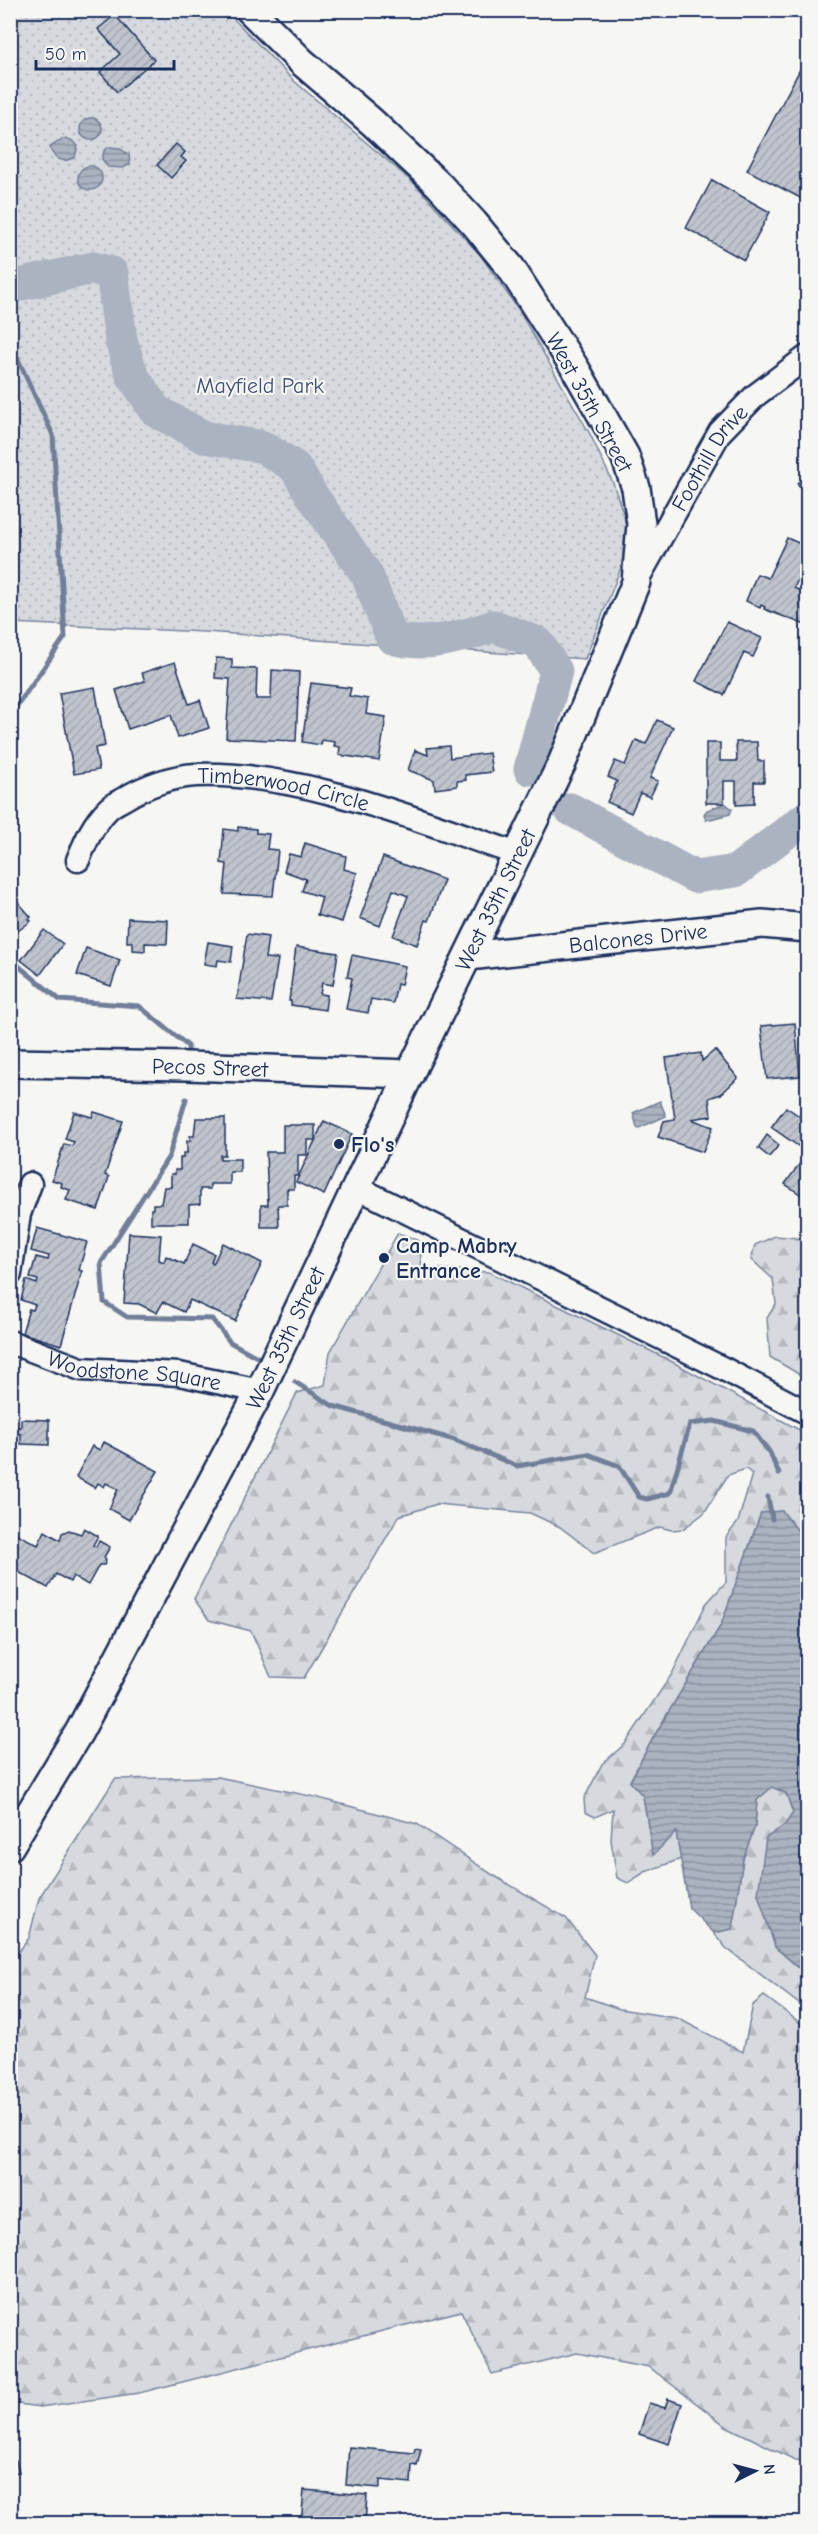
<svg xmlns="http://www.w3.org/2000/svg" width="818" height="2534" font-family="'Comic Neue',sans-serif">
  <style>
    .forest { fill: url(#forest-firs); stroke: #78849e; stroke-width: 1.5 }
    .park { fill: url(#park-dots); stroke: #78849e; stroke-width: 1.5 }
    .water { fill: url(#water-rules); stroke: #717e99; stroke-width: 1.5 }
    .lines { fill: none; stroke-linecap: round; stroke-linejoin: round }
    .stream { stroke: #717e99; stroke-width: 5 }
    .river { stroke: #abb2c0; stroke-width: 33 }
    .building { fill: url(#building-hatch); stroke: #1b2f5e; stroke-width: 1.5 }
    .minor-casing { stroke: #1b2f5e; stroke-width: 27 }
    .tertiary-casing { stroke: #1b2f5e; stroke-width: 32 }
    .minor { stroke: #f6f6f2; stroke-width: 22 }
    .tertiary { stroke: #f6f6f2; stroke-width: 27 }
    .poi-dot { fill: #1b2f5e; stroke: #f6f6f2; stroke-width: 2 }
    .labels { text-anchor: middle; stroke-width: 4.5; stroke-linejoin: round; paint-order: stroke }
    .park-label { font-size: 22px; fill: #405177; stroke: #f6f6f2 }
    .street-label { font-size: 22px; fill: #1b2f5e; stroke: #f6f6f2 }
    .poi-label { font-size: 22px; font-weight: bold; fill: #1b2f5e; stroke: #f6f6f2; text-anchor: start }
  </style>
  <defs>
    <pattern id="forest-firs" width="22" height="20" patternUnits="userSpaceOnUse" patternTransform="scale(1.5)"><rect width="22" height="20" fill="#d6d9dd"/><path d="M5 1l3.5 6h-7zM16 11l3.5 6h-7z" fill="#b7bbc0"/></pattern>
    <pattern id="park-dots" width="8" height="8" patternUnits="userSpaceOnUse" patternTransform="scale(1.5)"><rect width="8" height="8" fill="#d6d9dd"/><path d="M2 2h.1M6 6h.1" fill="none" stroke="#b7bbc0" stroke-width="1.8" stroke-linecap="round"/></pattern>
    <pattern id="water-rules" width="6" height="5" patternUnits="userSpaceOnUse" patternTransform="scale(1.5)"><rect width="6" height="5" fill="#abb2c0"/><path d="M0 2.5h6" fill="none" stroke="#8a919f"/></pattern>
    <pattern id="building-hatch" width="6" height="6" patternUnits="userSpaceOnUse" patternTransform="scale(1.5)"><rect width="6" height="6" fill="#c0c4cd"/><path d="M-1 1l2-2M0 6l6-6M5 7l2-2" fill="none" stroke="#a4a9b2"/></pattern>
  </defs>
  <rect width="100%" height="100%" fill="#f6f6f2"/>
  <filter id="ink" filterUnits="userSpaceOnUse"><feTurbulence type="fractalNoise" baseFrequency=".0167" numOctaves="2"/><feDisplacementMap in="SourceGraphic" scale="12" xChannelSelector="R" yChannelSelector="G"/><feConvolveMatrix kernelMatrix="1 2 1 2 8 2 1 2 1" color-interpolation-filters="sRGB"/></filter>
  <g filter="url(#ink)">
    <g class="forest">
      <polygon points="398,1233 419,1241 422,1268 489,1272 665,1358 807,1434 807,1542 782,1511 761,1513 721,1625 653,1738 630,1781 643,1796 653,1854 676,1832 681,1859 645,1872 628,1883 617,1878 611,1840 613,1809 595,1817 585,1812 584,1799 602,1764 625,1744 672,1674 706,1604 726,1582 726,1537 738,1522 752,1474 746,1469 728,1475 704,1513 683,1529 671,1530 660,1527 594,1553 560,1527 530,1513 437,1504 399,1516 304,1678 271,1677 251,1631 209,1620 194,1599 297,1393 325,1385 330,1352"/>
      <polygon points="775,1236 797,1238 807,1242 807,1379 770,1357 767,1318 776,1304 773,1279 751,1259 755,1245"/>
      <polygon points="218,1777 315,1797 417,1824 493,1875 566,1918 595,1955 585,1997 620,2009 677,2018 743,2052 753,2005 764,1996 807,2028 807,2461 795,2460 726,2426 649,2367 577,2353 492,2374 461,2311 139,2393 40,2407 11,2403 11,1962 29,1938 39,1898 115,1779"/>
      <polygon points="772,1787 786,1793 793,1813 785,1825 766,1838 775,1947 807,1975 807,2010 726,1948 714,1933 732,1929 743,1859 755,1826 757,1800"/>
    </g>
    <polygon class="park" points="11,11 226,11 293,80 415,184 481,256 518,309 590,434 613,483 626,522 628,550 585,659 205,632 11,623"/>
    <g class="water">
      <circle cx="91" cy="129" r="11"/>
      <path d="M63,139L71,140L78,146L75,157C64,163 58,161 51,151L50,147Z"/>
      <polygon points="109,147 119,148 129,155 130,164 123,168 108,167 102,159 104,151"/>
      <circle cx="90" cy="178" r="12"/>
      <polygon points="725,803 732,809 730,814 706,820 704,814 707,810"/>
      <polygon points="660,1101 666,1116 639,1128 637,1127 633,1113"/>
      <polygon points="782,1511 807,1542 807,1975 775,1947 758,1894 766,1838 785,1825 793,1813 786,1793 772,1787 757,1800 755,1826 743,1859 732,1929 714,1933 689,1908 676,1832 653,1855 643,1796 630,1782 653,1738 721,1625 761,1513"/>
    </g>
    <g class="lines">
      <g class="stream">
        <polyline points="10,342 53,435 65,637 10,716"/>
        <polyline points="10,959 60,1000 139,1006 188,1046 188,1049"/>
        <polyline points="186,1099 169,1156 101,1263 104,1302 127,1317 212,1319 230,1342 257,1357"/>
        <polyline points="295,1382 333,1406 455,1440 517,1466 588,1454 619,1466 639,1497 647,1499 670,1493 690,1424 714,1421 753,1431 770,1453 779,1474"/>
        <polyline points="768,1497 772,1519"/>
      </g>
      <g class="river">
        <path d="M10,287L93,268L112,273L121,340L132,375L156,411L204,437L263,447L295,467L311,494L367,575L392,638C425,648 462,637 494,626L538,643L556,671L530,769"/>
        <polyline points="570,809 695,877 736,871 808,816"/>
      </g>
    </g>
    <g class="building">
      <polygon points="115,15 154,60 117,92 100,72 120,54 98,29"/>
      <polygon points="808,54 808,202 747,170"/>
      <polygon points="176,144 185,152 181,157 186,161 171,178 157,165"/>
      <polygon points="712,180 770,212 744,260 686,228"/>
      <polygon points="808,476 808,498 797,483"/>
      <polygon points="787,538 808,547 808,558 794,588 808,594 808,626 764,609 765,607 761,605 760,608 746,601 757,574 768,578"/>
      <polygon points="727,622 762,638 753,657 744,653 724,695 696,681"/>
      <polygon points="216,658 232,659 232,668 257,669 256,699 271,699 272,670 299,672 296,741 226,738 230,679 215,678"/>
      <polygon points="175,662 189,704 200,700 209,728 178,738 171,715 128,729 116,690 145,681 142,673"/>
      <polygon points="311,683 351,688 349,696 368,699 366,714 386,717 379,761 339,755 340,747 334,746 335,742 322,740 321,745 302,742"/>
      <polygon points="95,687 105,746 95,748 99,770 74,774 59,693"/>
      <polygon points="657,720 673,727 650,778 658,781 650,797 640,793 631,813 607,802 617,781 608,777 615,761 625,765 636,740 646,744"/>
      <polygon points="736,742 757,742 758,761 764,761 764,782 754,782 754,804 736,805 736,781 724,781 724,803 706,803 706,743 720,743 720,761 737,761"/>
      <polygon points="449,746 450,758 489,753 492,772 465,775 466,780 457,781 457,786 435,789 434,780 408,770 415,750 428,755 427,748"/>
      <polygon points="238,827 256,829 256,833 269,834 267,849 278,850 273,896 224,894 227,864 221,863 224,829 238,831"/>
      <polygon points="305,843 346,856 344,869 357,873 342,922 317,915 322,897 302,891 306,879 284,871 289,854 301,857"/>
      <polygon points="383,857 444,880 429,921 426,920 417,945 393,936 408,896 393,890 380,926 360,918"/>
      <polygon points="12,864 16,884 11,886 12,895 31,917 29,919 31,921 10,937 10,865"/>
      <polygon points="128,918 168,920 167,944 145,943 145,951 133,950 133,942 127,942"/>
      <polygon points="44,930 63,944 40,975 21,960"/>
      <polygon points="247,934 268,937 265,958 278,959 271,1002 237,999"/>
      <polygon points="208,942 233,946 231,962 218,960 217,966 204,964"/>
      <polygon points="296,947 338,953 333,985 322,983 320,994 327,995 325,1010 291,1005 291,1001 289,1001"/>
      <polygon points="86,948 120,960 111,986 77,975"/>
      <polygon points="352,955 405,966 401,985 397,984 393,1003 371,999 368,1013 346,1009 352,978 347,977"/>
      <polygon points="795,1023 800,1076 767,1079 761,1026"/>
      <polygon points="715,1050 738,1078 721,1094 709,1098 711,1116 691,1119 713,1127 703,1152 658,1137 664,1121 675,1119 666,1058 701,1053 702,1061"/>
      <polygon points="786,1107 808,1122 808,1145 805,1143 801,1148 771,1127"/>
      <polygon points="74,1112 92,1117 94,1112 123,1121 105,1175 109,1177 98,1210 66,1200 70,1190 61,1187 62,1183 52,1180 64,1144 72,1146 74,1142 65,1139"/>
      <polygon points="196,1118 225,1118 225,1155 220,1155 220,1159 240,1159 240,1172 230,1172 230,1184 210,1184 210,1189 200,1189 200,1204 189,1205 189,1223 151,1223 151,1209 153,1209 153,1204 161,1204 164,1187 171,1187 171,1174 175,1174 175,1170 180,1170 180,1158 183,1158 183,1153 187,1153 187,1141 190,1141 190,1136 194,1136"/>
      <polygon points="324,1121 352,1134 324,1195 296,1182"/>
      <polygon points="10,1122 15,1123 10,1139"/>
      <polygon points="283,1125 315,1125 315,1140 307,1140 307,1155 298,1155 298,1176 294,1176 294,1189 287,1189 287,1205 278,1205 279,1227 261,1227 261,1205 268,1205 266,1152 283,1152"/>
      <polygon points="767,1135 779,1145 769,1157 758,1148"/>
      <polygon points="808,1152 808,1195 806,1198 785,1184"/>
      <polygon points="37,1228 87,1242 79,1270 82,1271 61,1345 22,1333 29,1309 33,1310 35,1305 21,1300 26,1280 37,1284 38,1280 30,1278 36,1257 48,1260 49,1256 31,1251"/>
      <polygon points="129,1233 161,1235 159,1260 164,1262 166,1256 184,1264 193,1244 214,1254 211,1262 213,1264 223,1243 262,1263 235,1321 190,1300 184,1312 163,1302 157,1313 139,1304 124,1303"/>
      <polygon points="21,1419 49,1420 49,1445 21,1444 21,1434 12,1433 13,1469 10,1469 10,1427 21,1427"/>
      <polygon points="104,1442 158,1471 129,1520 109,1509 118,1489 106,1483 104,1487 98,1483 95,1488 76,1477 92,1446 100,1450"/>
      <polygon points="84,1528 98,1536 93,1545 96,1547 99,1541 110,1547 104,1557 106,1561 104,1565 99,1565 88,1585 73,1576 70,1582 56,1574 48,1588 11,1568 15,1561 10,1558 10,1530 38,1545 45,1531 60,1540 62,1533 69,1530 81,1534"/>
      <polygon points="668,2399 682,2404 669,2444 639,2434 649,2403 665,2408"/>
      <polygon points="349,2447 414,2453 415,2448 421,2449 417,2466 412,2465 411,2483 380,2480 380,2488 346,2485"/>
      <polygon points="16,2460 19,2472 10,2473 10,2462"/>
      <polygon points="304,2490 367,2495 365,2524 301,2524"/>
      <polygon points="202,2516 203,2524 153,2524"/>
    </g>
    <g class="lines">
      <defs>
        <g id="minor">
          <path id="s1" d="M638,578L720,432L756,395L808,356"/>
          <path id="s2" d="M78,860C86,841 93,824 108,809C113,804 121,801 127,797C146,786 173,776 196,775C300,771 419,821 518,854"/>
          <polyline points="356,1187 724,1369 808,1413"/>
          <polyline points="10,1274 19,1214 30,1184"/>
          <path id="s3" d="M10,1342L81,1369L179,1374L260,1391"/>
        </g>
        <g id="tertiary">
          <path id="s4" d="M469,956L762,924L808,928"/>
          <path id="s5" d="M10,1063L187,1066L410,1074"/>
          <path id="s6" d="M10,1846L79,1732L260,1391L414,1065L562,763L636,582L641,524L636,488L625,456L575,368L511,268L474,223L439,185L372,122L302,62L250,10"/>
        </g>
      </defs>
      <use href="#minor" class="minor-casing"/>
      <use href="#tertiary" class="tertiary-casing"/>
      <use href="#minor" class="minor"/>
      <use href="#tertiary" class="tertiary"/>
    </g>
  </g>
  <g class="poi-dot">
    <circle cx="339" cy="1144" r="6"/>
    <circle cx="384" cy="1258" r="6"/>
  </g>
  <g class="labels">
    <g class="park-label">
      <text x="260" y="393">Mayfield Park</text>
    </g>
    <g class="street-label">
      <text transform="translate(590 402) rotate(61)" y="8">West 35th Street</text>
      <text dy="8" stroke="none"><textPath href="#s1" startOffset="140">Foothill Drive</textPath></text>
      <text dy="8" stroke="none"><textPath href="#s2" startOffset="244">Timberwood Circle</textPath></text>
      <text dy="8" stroke="none"><textPath href="#s6" startOffset="1064">West 35th Street</textPath></text>
      <text dy="8" stroke="none"><textPath href="#s4" startOffset="170">Balcones Drive</textPath></text>
      <text dy="8" stroke="none"><textPath href="#s5" startOffset="200">Pecos Street</textPath></text>
      <text dy="8" stroke="none"><textPath href="#s6" startOffset="578">West 35th Street</textPath></text>
      <text dy="8" stroke="none"><textPath href="#s3" startOffset="129">Woodstone Square</textPath></text>
    </g>
    <g class="poi-label">
      <text x="351" y="1152">Flo's</text>
      <text x="396" y="1253">Camp Mabry<tspan x="396" dy="25">Entrance</tspan></text>
    </g>
  </g>
  <rect width="818" height="2534" fill="none" stroke="#f6f6f2" stroke-width="36"/>
  <rect x="18" y="18" width="782" height="2498" fill="none" stroke="#1b2f5e" stroke-width="2" filter="url(#ink)"/>
  <g transform="translate(755 2471) rotate(84)" stroke="#f6f6f2" stroke-width="4.5" paint-order="stroke">
  <path d="M0-4.5L10 22L0 15L-10 22Z" fill="#1b2f5e"/>
  <text y="-9" font-size="16" font-weight="bold" text-anchor="middle" fill="#1b2f5e">N</text>
  </g>
  <path d="M36 60v9h138v-9" fill="none" stroke="#1b2f5e" stroke-width="3"/>
  <text x="45" y="60" font-size="18" fill="#1b2f5e" stroke="#f6f6f2" stroke-width="4.5" paint-order="stroke">50 m</text>
</svg>
